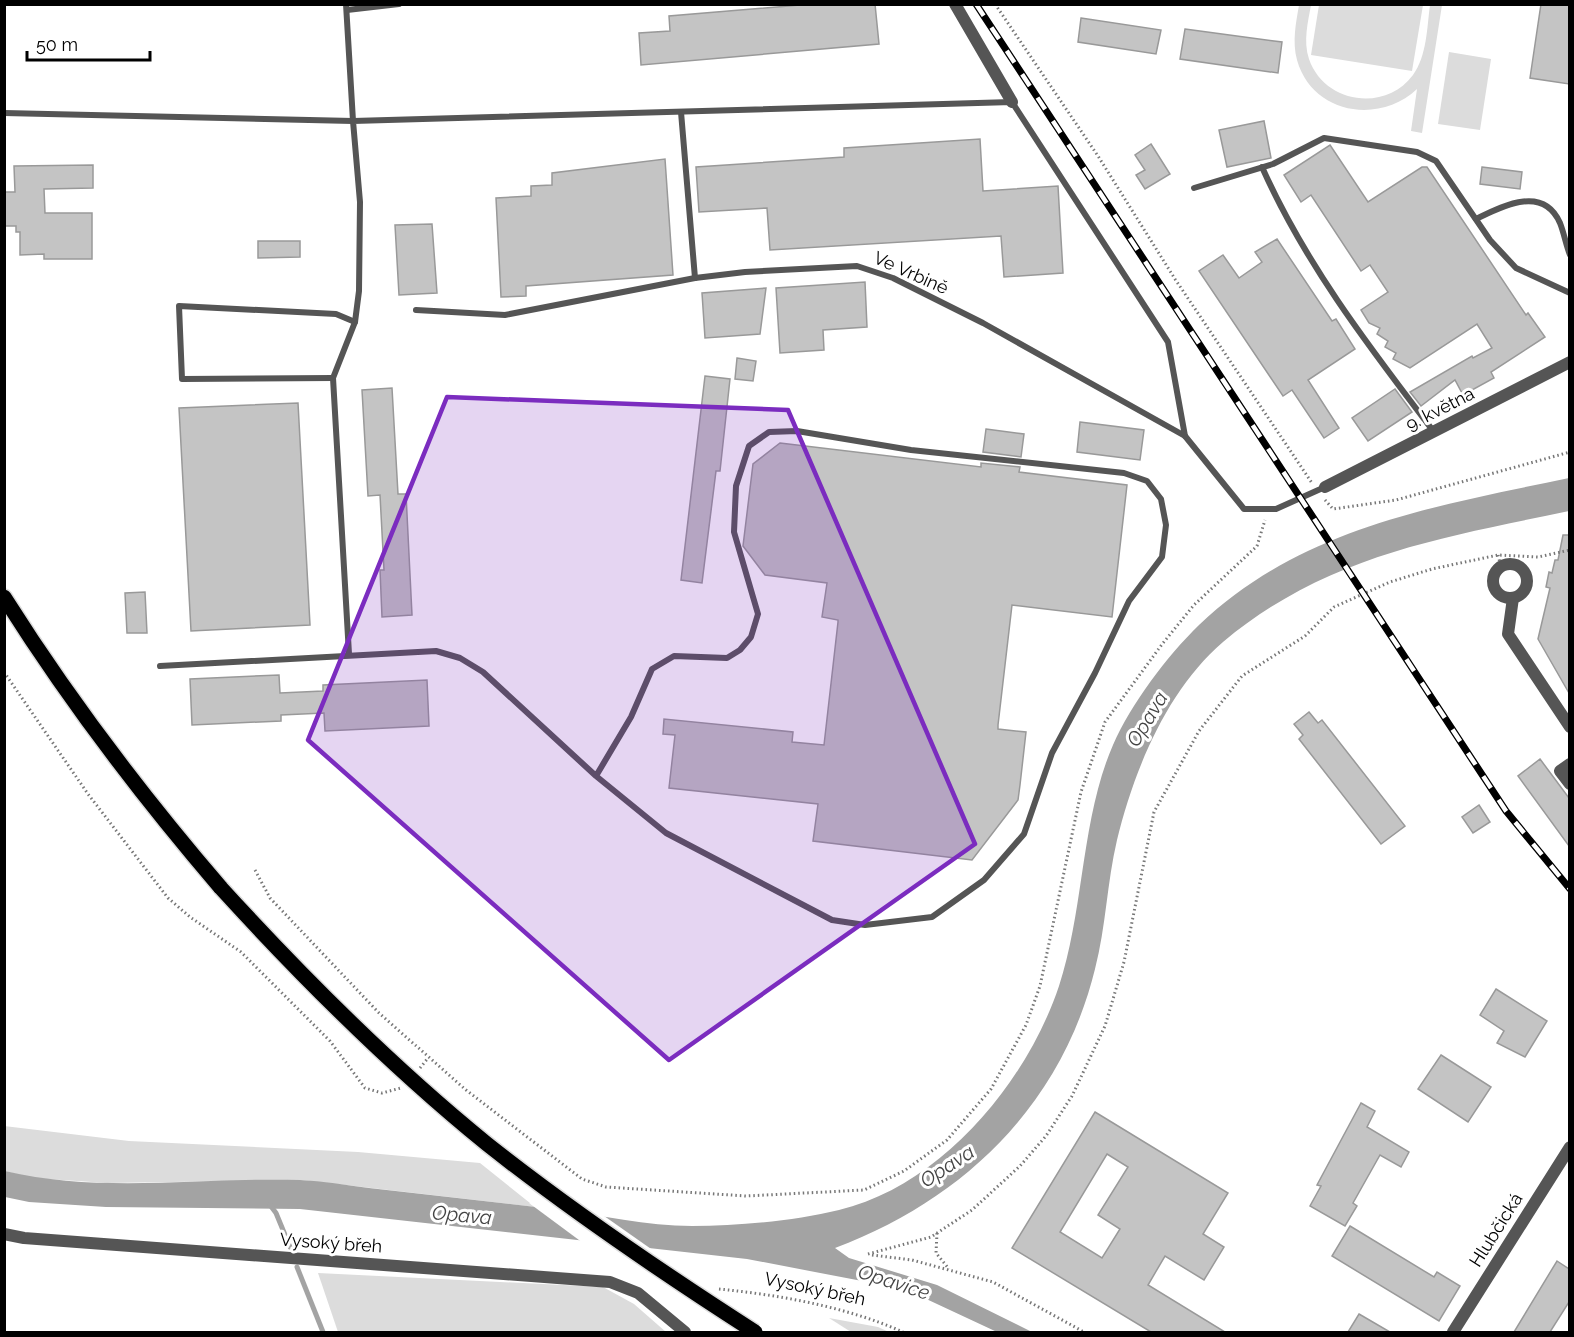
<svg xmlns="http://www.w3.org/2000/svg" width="1574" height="1337" font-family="Raleway,sans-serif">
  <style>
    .green { fill: #dcdcdc }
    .water { fill: #a3a3a3 }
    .pier { fill: #fff }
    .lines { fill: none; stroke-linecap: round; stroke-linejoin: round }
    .stream { stroke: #a3a3a3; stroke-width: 5 }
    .building { fill: #c4c4c4; stroke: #999; stroke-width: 1.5; fill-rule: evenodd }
    .primary-casing { stroke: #dbdbdb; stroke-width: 18 }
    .path { stroke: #777; stroke-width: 3; stroke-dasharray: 1.5 3; stroke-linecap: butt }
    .service { stroke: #555; stroke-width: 6 }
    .minor { stroke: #555; stroke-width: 12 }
    .primary { stroke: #000; stroke-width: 15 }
    .rail-casing { stroke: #000; stroke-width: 7 }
    .rail { stroke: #fff; stroke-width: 4.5; stroke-dasharray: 14; stroke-linecap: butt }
    .primary-bridge-casing { stroke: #dbdbdb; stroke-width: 18; stroke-linecap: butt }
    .primary-bridge { stroke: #000; stroke-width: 15 }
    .marked { fill: #7b2cbf; fill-opacity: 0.2; stroke: #7b2cbf; stroke-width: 4.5; stroke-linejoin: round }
    .labels { text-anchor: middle; stroke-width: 6; stroke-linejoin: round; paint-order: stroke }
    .street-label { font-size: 18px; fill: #000; stroke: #fff }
    .water-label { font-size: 20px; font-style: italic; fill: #444; stroke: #fff }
  </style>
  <rect width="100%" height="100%" fill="#fff"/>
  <g class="green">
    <path d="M1299,5H1311C1308,22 1303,41 1309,59C1324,103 1385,113 1413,75C1427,56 1427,27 1430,5H1442L1422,133L1411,131L1417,89C1379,125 1312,114 1297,60C1292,41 1296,23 1299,5Z"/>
    <polygon points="1319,5 1423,5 1412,71 1311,55"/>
    <polygon points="1449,52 1491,59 1480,130 1438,124"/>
    <polygon points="4,1126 129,1141 358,1152 480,1163 535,1207 302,1180 107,1183 32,1178 5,1171"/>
    <polygon points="318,1273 603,1287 634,1304 666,1332 338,1332"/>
    <polygon points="829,1318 878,1327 889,1332 851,1332"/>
  </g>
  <path class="water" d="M1569,478V511C1441,538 1327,555 1223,642C1167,690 1134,770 1117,840C1107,882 1106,927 1095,969C1062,1104 964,1200 835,1248L849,1258L937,1285L1032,1332H997L922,1297L883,1285L747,1259L300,1209L106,1207L29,1202L5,1197V1171C101,1194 202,1177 300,1180C323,1181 346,1185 369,1188C431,1195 493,1202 555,1209C600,1215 647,1226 692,1226C739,1226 794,1221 839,1210C941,1186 1027,1082 1059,986C1084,911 1081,818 1113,745C1131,704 1167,656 1199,625C1302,527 1436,506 1569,478Z"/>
  <polygon class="pier" points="529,1203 597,1211 654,1251 583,1243"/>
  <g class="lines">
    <g class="stream">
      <polyline points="270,1205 276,1213 290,1247"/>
      <polyline points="297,1267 323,1332"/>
    </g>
  </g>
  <g class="building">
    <polygon points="812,4 875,4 879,44 641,65 639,33 670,31 669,16"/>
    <polygon points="1541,4 1569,4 1569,84 1530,78"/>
    <polygon points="1081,18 1161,30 1156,54 1078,42"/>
    <polygon points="1185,29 1282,42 1278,73 1180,59"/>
    <polygon points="1264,121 1271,158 1227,167 1219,130"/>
    <polygon points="980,139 983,191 1058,186 1063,273 1004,277 1001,236 770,250 767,208 699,212 696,167 844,157 844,148"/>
    <polygon points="1151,144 1170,174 1145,189 1136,175 1145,170 1135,155"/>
    <polygon points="1330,145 1368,202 1422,167 1427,167 1526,315 1528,313 1545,337 1491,372 1494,378 1463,395 1455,380 1421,406 1410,392 1472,356 1473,358 1492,348 1477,324 1410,368 1393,359 1396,353 1385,347 1388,341 1377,334 1380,328 1369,323 1361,310 1388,292 1370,265 1361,271 1311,195 1301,202 1284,175"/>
    <polygon points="665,159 673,275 526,286 526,296 501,297 496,198 531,196 531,186 552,185 552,173"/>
    <polygon points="93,165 93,188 44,189 45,213 92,213 92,259 44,259 44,254 20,255 20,232 16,232 16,226 4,226 4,192 15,192 14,166"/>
    <polygon points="1482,167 1522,172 1520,189 1480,184"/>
    <polygon points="432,224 437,293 399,295 395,225"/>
    <polygon points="1277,239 1332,321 1336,319 1355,349 1308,380 1339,428 1324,438 1292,390 1283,396 1199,271 1223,255 1239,278 1262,262 1255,252"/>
    <polygon points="258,241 300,241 300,257 258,258"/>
    <polygon points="865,282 867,327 823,330 824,350 780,353 776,288"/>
    <polygon points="766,288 760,334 705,338 702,293"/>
    <polygon points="737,358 756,361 753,381 735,379"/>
    <polygon points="705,376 730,379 720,471 716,471 702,583 681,580"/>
    <polygon points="392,388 398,494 406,494 412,615 382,617 380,570 384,570 380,495 368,496 362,390"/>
    <polygon points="1395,389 1412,412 1368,441 1352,418"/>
    <polygon points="298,403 310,625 191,631 179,408"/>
    <polygon points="1080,422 1144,430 1140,460 1077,452"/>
    <polygon points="986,429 1024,434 1021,457 983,452"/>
    <polygon points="780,443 981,467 981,463 1020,467 1019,472 1127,485 1112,617 1012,605 998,725 998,729 1026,732 1020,785 1018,800 972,860 813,841 818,804 669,788 675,735 663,734 664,719 793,732 792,742 824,745 838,622 838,620 822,617 827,583 765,575 743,546 753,464"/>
    <polygon points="1563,535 1569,535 1569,693 1538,639 1550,588 1546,587 1549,572 1552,573 1555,560 1558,560"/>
    <polygon points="145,592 147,633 127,633 125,593"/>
    <polygon points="279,675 280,693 323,691 323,685 427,680 429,726 325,731 324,713 281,715 281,721 192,725 190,679"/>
    <polygon points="1309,712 1318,723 1322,720 1405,826 1381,844 1299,739 1303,735 1294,724"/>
    <polygon points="1540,759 1569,798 1569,846 1518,776"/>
    <polygon points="1479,805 1490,822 1473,833 1462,817"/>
    <polygon points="1496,989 1547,1021 1525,1057 1497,1043 1504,1031 1480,1015"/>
    <polygon points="1441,1055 1491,1087 1468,1122 1418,1089"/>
    <polygon points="1361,1103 1375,1111 1367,1127 1409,1152 1401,1167 1380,1155 1353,1203 1357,1206 1345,1226 1310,1206 1321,1186 1317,1185"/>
    <path d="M1095,1112L1228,1193L1203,1234L1224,1247L1204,1280L1165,1256L1148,1285L1225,1332H1151L1012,1248ZM1107,1154L1128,1167L1098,1215L1120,1229L1102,1258L1060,1232Z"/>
    <polygon points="1350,1226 1434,1277 1437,1272 1460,1286 1439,1321 1332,1256"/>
    <polygon points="1557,1261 1569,1269 1569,1302 1550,1332 1514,1332"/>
    <polygon points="1359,1314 1390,1332 1348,1332"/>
  </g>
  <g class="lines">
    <defs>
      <path id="primary" d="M4,597C69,700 142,796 221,888"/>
    </defs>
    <use href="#primary" class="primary-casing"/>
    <g class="path">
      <polyline points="995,4 1098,156 1175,279 1312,483"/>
      <polyline points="1325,500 1333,509 1396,500 1570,452"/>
      <polyline points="1498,555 1501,567"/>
      <polyline points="4,672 88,794 168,898 190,917 241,952 330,1041 365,1088 382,1093 401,1088"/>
      <polyline points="255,870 270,898 379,1013 466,1090 582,1179 606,1187 746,1196 864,1190 904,1171 947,1140 991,1089 1026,1025 1040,986 1081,792 1105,722 1163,643 1194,605 1257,546 1265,520"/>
      <polyline points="420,1068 428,1058"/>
      <polyline points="937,1233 936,1253 949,1269"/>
      <polyline points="868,1254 931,1237 972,1210 1020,1166 1046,1136 1072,1096 1105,1026 1124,962 1154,812 1199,731 1242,676 1305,636 1334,607 1390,582 1432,569 1498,555 1538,557 1570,550"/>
      <polyline points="872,1255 912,1260 993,1282 1084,1332"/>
      <path d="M719,1289C780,1295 847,1307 903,1332"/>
    </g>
    <g class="service">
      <polyline points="347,10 399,4"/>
      <polyline points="681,112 695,278"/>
      <polyline points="4,113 353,121 346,4"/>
      <path d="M1262,167C1305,264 1370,348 1434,432"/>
      <polyline points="1194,188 1273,164 1324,138 1417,152 1436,161 1490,240 1516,268 1570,293"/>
      <path d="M1476,219C1501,207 1543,184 1560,223C1564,233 1566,245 1570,255"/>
      <polyline points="416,310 505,315 695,278 745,272 857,266 893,278 983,323 1185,436 1244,509 1276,509 1325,487"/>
      <polyline points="333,378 182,379 179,306 336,314 355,322"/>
      <polyline points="349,654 333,378 355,322 359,291 360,202 353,121 1012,102 1168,342 1185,436"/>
      <polyline points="160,666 436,651 460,658 483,672 596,776 666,833 832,920 865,925 932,917 984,880 1024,834 1052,753 1095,673 1129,601 1162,557 1166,525 1161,499 1147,481 1124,473 911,450 797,431 769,432 749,446 736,486 734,532 758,614 751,637 740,650 727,658 674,656 652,669 631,717 596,776"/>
    </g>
    <g class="minor">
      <polyline points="955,4 1012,102"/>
      <polyline points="1325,487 1570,362"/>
      <circle cx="1510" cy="581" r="17"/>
      <polyline points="1513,598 1508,634 1570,727"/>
      <polyline points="1570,764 1560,771 1570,784"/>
      <polyline points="4,1234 24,1238 610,1282 638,1293 685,1332"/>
      <polyline points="1453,1332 1570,1147"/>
    </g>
    <use href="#primary" class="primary"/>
    <defs>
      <polyline id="rail" points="976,4 1506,811 1570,889"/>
    </defs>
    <use href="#rail" class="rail-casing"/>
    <use href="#rail" class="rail"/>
    <defs>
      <path id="primary-bridge" d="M221,888C304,979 391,1066 487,1144C573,1212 663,1273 755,1332"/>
    </defs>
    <use href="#primary-bridge" class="primary-bridge-casing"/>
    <use href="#primary-bridge" class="primary-bridge"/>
  </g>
  <path class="marked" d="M447,397L788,410L975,844L669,1060L308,740Z"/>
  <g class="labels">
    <g class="street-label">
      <text transform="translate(911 273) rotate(24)" y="6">Ve Vrbině</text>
      <text transform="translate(1440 409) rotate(-27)" y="6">9. května</text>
      <text transform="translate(1496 1230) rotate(-58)" y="6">Hlubčická</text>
      <text transform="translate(331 1243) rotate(4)" y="6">Vysoký břeh</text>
      <text transform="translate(815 1289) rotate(12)" y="6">Vysoký břeh</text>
    </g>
    <g class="water-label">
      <text transform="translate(1147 719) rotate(-59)" y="7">Opava</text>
      <text transform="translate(947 1166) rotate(-33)" y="7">Opava</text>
      <text transform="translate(462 1215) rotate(5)" y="7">Opava</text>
      <text transform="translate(894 1282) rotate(18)" y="7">Opavice</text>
    </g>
  </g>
  <rect width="1574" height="1337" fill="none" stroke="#000000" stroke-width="12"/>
  <path d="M27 51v9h123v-9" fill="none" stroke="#000000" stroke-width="3"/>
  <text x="36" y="51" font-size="18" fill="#000000" stroke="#ffffff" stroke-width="4.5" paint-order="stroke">50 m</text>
</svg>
